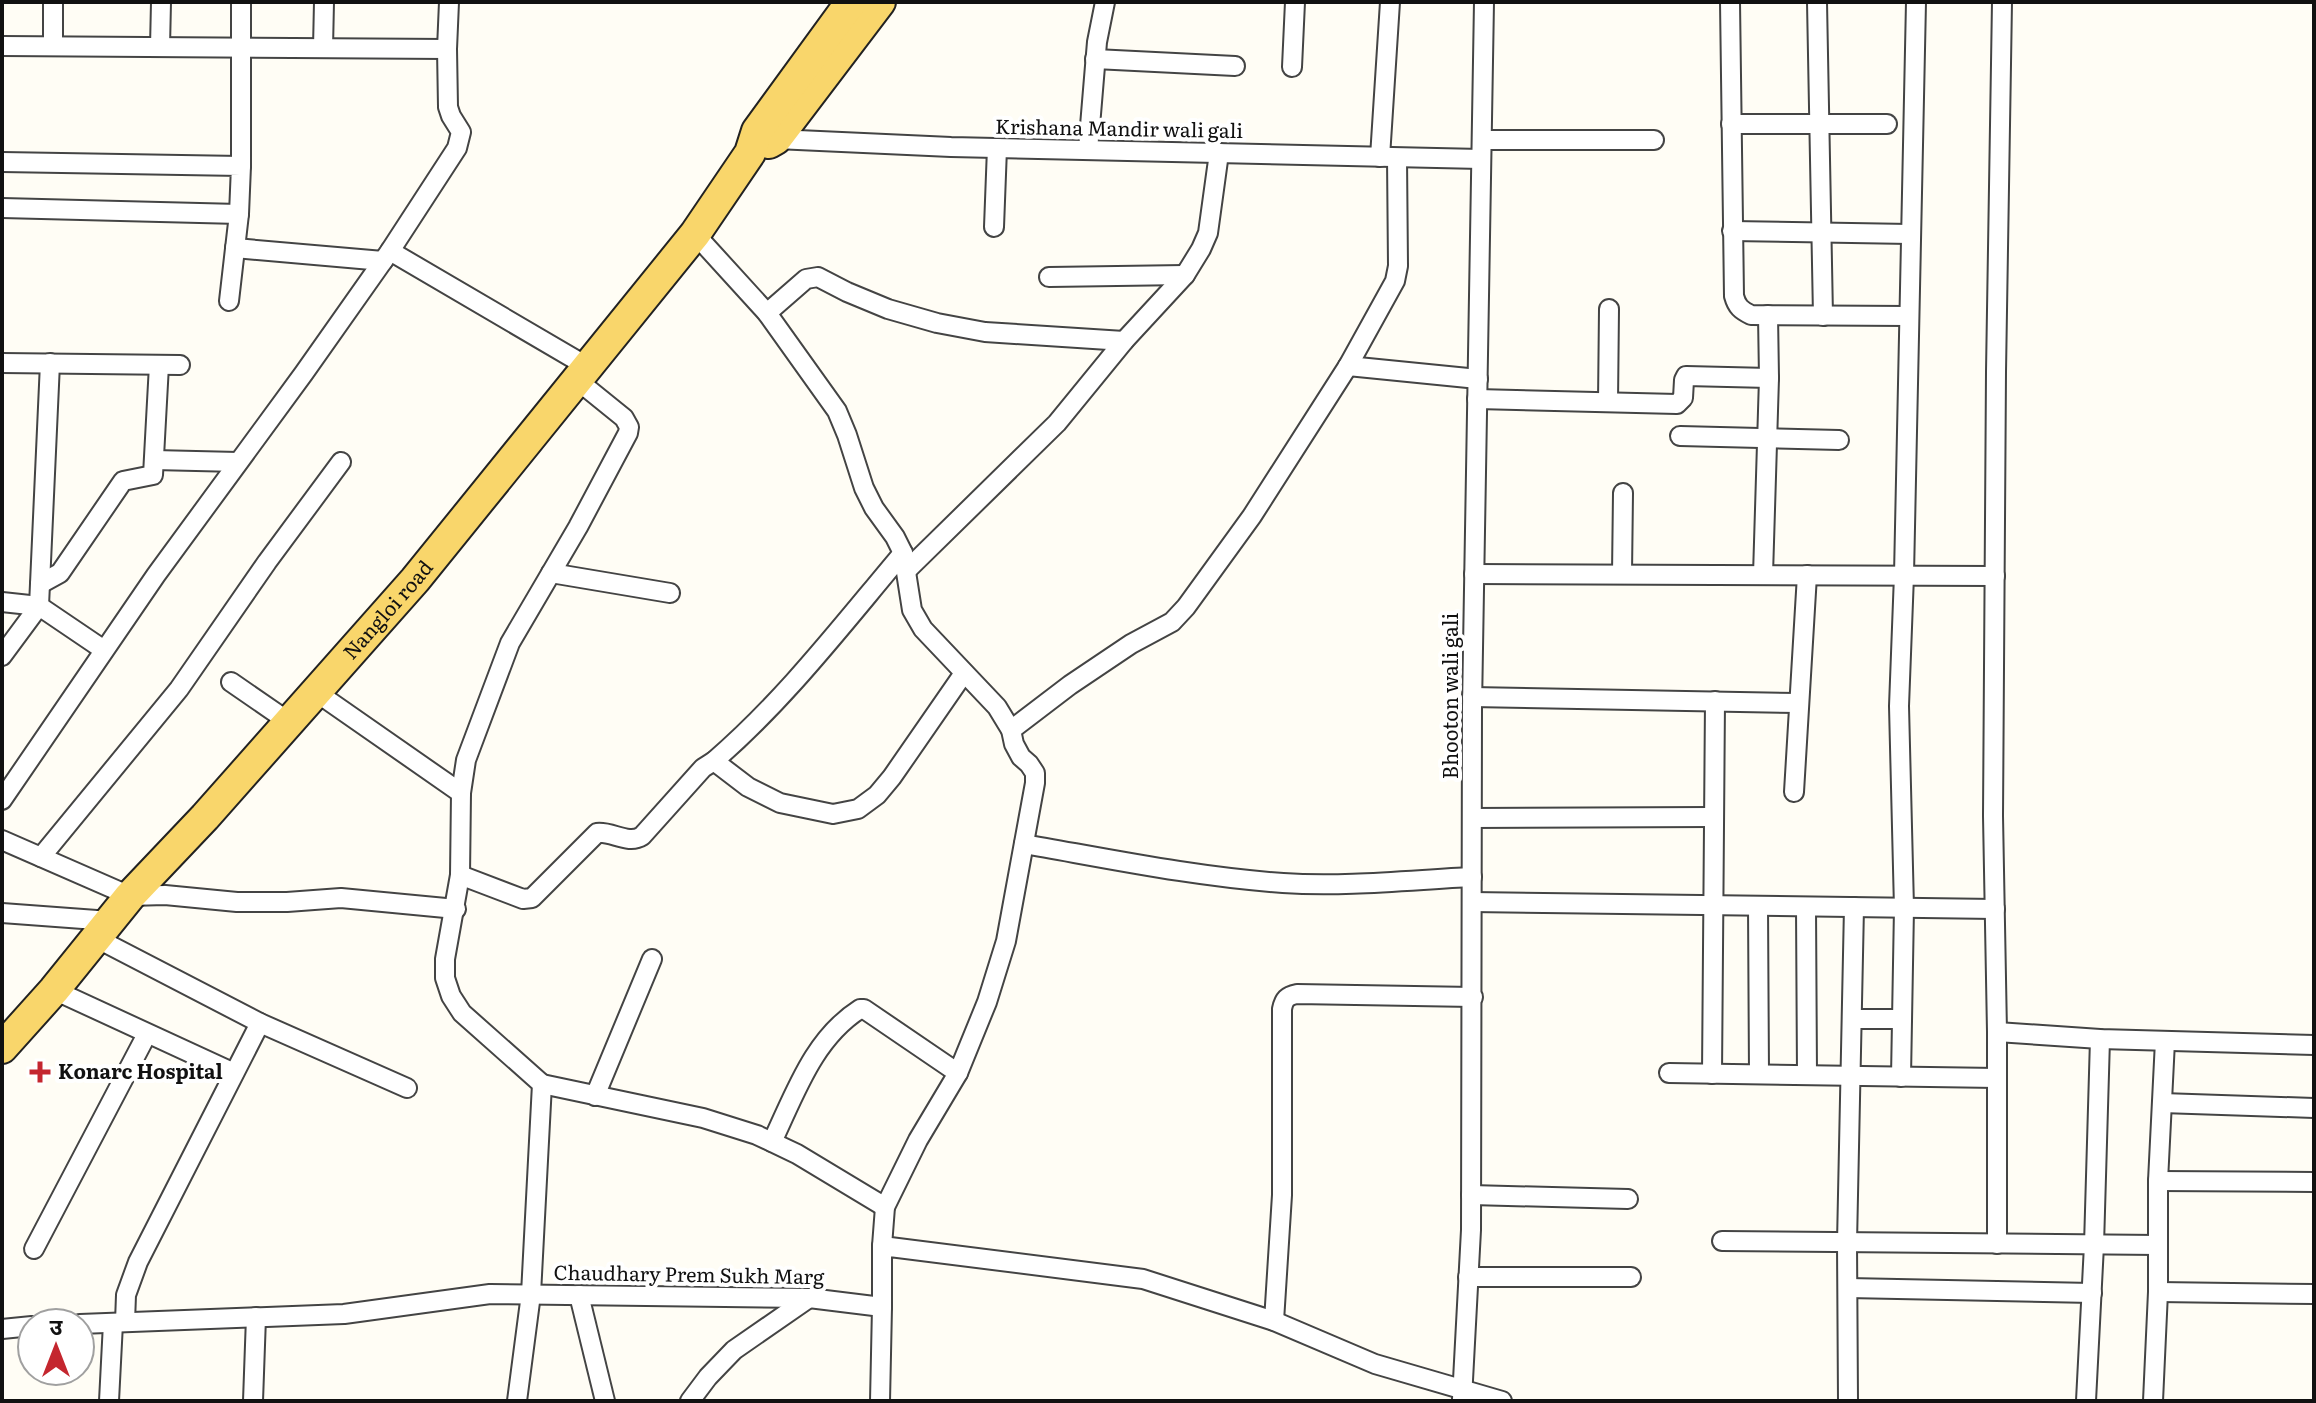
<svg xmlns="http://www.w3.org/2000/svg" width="2316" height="1403" font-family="Literata,'Noto Sans Devanagari',serif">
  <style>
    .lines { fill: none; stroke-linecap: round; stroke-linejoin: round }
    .minor-casing { stroke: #444; stroke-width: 22 }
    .primary-casing { stroke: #222; stroke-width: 34 }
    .minor { stroke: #fff; stroke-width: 18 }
    .primary { stroke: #f9d66b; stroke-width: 30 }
    .poi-dot { fill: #c4262e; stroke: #fff; stroke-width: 3 }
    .labels { text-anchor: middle; stroke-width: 8; stroke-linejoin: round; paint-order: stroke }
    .street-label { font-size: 20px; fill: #111; stroke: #fff }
    .poi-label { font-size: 20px; font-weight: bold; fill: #111; stroke: #fff; text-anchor: start }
  </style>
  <rect width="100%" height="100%" fill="#fffdf5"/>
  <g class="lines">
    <defs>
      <g id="minor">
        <path d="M1730,2L1734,296C1737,307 1741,310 1751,315L1908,316"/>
        <polyline points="1817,2 1823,316"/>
        <polyline points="2,46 447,49 449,2"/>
        <polyline points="53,46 53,2"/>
        <polyline points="160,47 161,2"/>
        <polyline points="323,48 324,2"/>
        <polyline points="1095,59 1235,66"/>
        <polyline points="1292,67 1295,2"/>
        <polyline points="1731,124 1887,124"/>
        <polyline points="770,137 776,139 951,147 1481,159"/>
        <polyline points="1482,140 1654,140"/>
        <polyline points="1088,150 1097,42 1105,2"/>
        <polyline points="1380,157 1390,2"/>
        <polyline points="2,162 241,166 239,214 229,301"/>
        <polyline points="241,166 241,2"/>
        <polyline points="2,208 239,214"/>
        <polyline points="994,227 997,148"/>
        <polyline points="1732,231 1910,234"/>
        <polyline points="695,234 767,313 837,411 847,435 864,488 874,508 895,537 903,553 912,610 923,629 997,707 1011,730 1014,744 1021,757 1029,764 1035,773 1035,783 1006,941 987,1002 958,1073 918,1140 885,1207 882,1246"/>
        <polyline points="235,248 383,261"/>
        <polyline points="390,251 588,367"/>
        <polyline points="1049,277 1185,275"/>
        <polyline points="767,313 806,279 818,277 847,292 888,309 937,323 985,332 1124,341"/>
        <polyline points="2,363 180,365"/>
        <polyline points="1348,366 1478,379"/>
        <polyline points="1477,399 1677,404 1683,398 1684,380 1686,376 1769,378"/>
        <polyline points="1608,402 1609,309"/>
        <polyline points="1680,436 1839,440"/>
        <polyline points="154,460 238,462"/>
        <path d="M903,553C843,624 785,700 714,761L748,787L780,803L833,814L858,809L877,795L892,777L964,673"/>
        <polyline points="906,571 1057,423 1124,341 1185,275 1201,249 1208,233 1219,153"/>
        <polyline points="551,573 670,593"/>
        <polyline points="1474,574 1995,576"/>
        <polyline points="1622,574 1623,493"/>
        <polyline points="1763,575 1769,378 1768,315"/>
        <polyline points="40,584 60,573 123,481 153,475 159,365"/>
        <polyline points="2,602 39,606 104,650"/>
        <polyline points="2,656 39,606 50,363"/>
        <polyline points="231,682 289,722"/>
        <polyline points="316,692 461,793"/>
        <polyline points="1472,697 1798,703"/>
        <polyline points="1011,730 1070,685 1131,644 1172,622 1186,607 1252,516 1348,366 1395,281 1398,266 1397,158"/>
        <polyline points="1794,792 1807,575"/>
        <polyline points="2,800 156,575 304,373 390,251 457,148 461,132 451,116 448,107 447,49"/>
        <polyline points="1472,818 1713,817"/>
        <polyline points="2,840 130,896 165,895 237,902 287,902 341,898 456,909"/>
        <path d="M1024,844C1110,859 1196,877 1283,883C1346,887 1410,880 1472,877"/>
        <polyline points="41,857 179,689 267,562 341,462"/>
        <path d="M460,875L523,899L532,898L597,833C612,831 628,845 642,836L703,768L714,761"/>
        <polyline points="1472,902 1995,909"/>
        <polyline points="1758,906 1759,1074"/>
        <polyline points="1806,907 1807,1075"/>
        <polyline points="2,913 110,921"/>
        <polyline points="96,938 260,1023 407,1088"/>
        <polyline points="54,990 234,1073"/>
        <polyline points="1852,1019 1902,1019"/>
        <polyline points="1997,1032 2100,1039 2314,1045"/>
        <polyline points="1669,1073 1997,1078"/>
        <polyline points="1712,1074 1715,701"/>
        <polyline points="1901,1077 1904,908 1899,706 1904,575 1916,2"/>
        <polyline points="542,1084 703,1118 757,1135 797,1154 885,1207"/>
        <polyline points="595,1096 652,959"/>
        <polyline points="2162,1103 2314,1108"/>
        <path d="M772,1142C795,1094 813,1039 860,1009H864L958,1073"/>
        <polyline points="2158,1181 2314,1182"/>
        <polyline points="1471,1195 1628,1199"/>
        <polyline points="1722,1241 2158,1245"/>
        <polyline points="1997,1244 1997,1032 1993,816 1996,372 2002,2"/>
        <polyline points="34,1249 147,1034"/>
        <polyline points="1468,1277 1631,1277"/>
        <polyline points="1848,1288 2092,1293"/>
        <polyline points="2158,1292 2314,1294"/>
        <polyline points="579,1295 605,1401"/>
        <path d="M1274,1321L1282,1195V1009C1284,999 1287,996 1297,994L1473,997"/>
        <polyline points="125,1322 126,1295 138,1262 260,1023"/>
        <polyline points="80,1324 344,1314 490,1294 809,1298 882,1307 882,1246 1143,1279 1274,1321 1375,1364 1502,1401"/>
        <polyline points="2,1329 32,1326"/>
        <polyline points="1462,1399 1471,1230 1472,707 1484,2"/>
        <polyline points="109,1401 113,1323"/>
        <polyline points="253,1401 256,1317"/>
        <polyline points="517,1401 531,1294 542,1084 462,1013 451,996 445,978 445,959 460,875 461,793 466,760 510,643 578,527 628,433 629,427 624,418 577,380"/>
        <polyline points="690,1401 708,1377 734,1350 809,1298"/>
        <polyline points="880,1401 882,1307"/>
        <polyline points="1848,1401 1847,1243 1854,907"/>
        <polyline points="2086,1401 2094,1245 2100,1039"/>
        <polyline points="2153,1401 2158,1292 2158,1181 2165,1041"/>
      </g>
      <g id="primary">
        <polyline points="769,143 776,139 880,2"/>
        <path id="s1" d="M2,1048L54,990L130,896L205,817L415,580L695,234L750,153L757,131L851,2"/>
      </g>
    </defs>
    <use href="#minor" class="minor-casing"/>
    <use href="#primary" class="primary-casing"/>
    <use href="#minor" class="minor"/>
    <use href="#primary" class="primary"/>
  </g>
  <path class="poi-dot" d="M36 1060h8v8h8v8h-8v8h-8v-8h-8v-8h8z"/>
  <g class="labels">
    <g class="street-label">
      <text transform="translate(1119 129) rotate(1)" y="7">Krishana Mandir wali gali</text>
      <text dy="7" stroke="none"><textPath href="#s1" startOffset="584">Nangloi road</textPath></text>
      <text transform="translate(1451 696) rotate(-90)" y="7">Bhooton wali gali</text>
      <text transform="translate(689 1275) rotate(1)" y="7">Chaudhary Prem Sukh Marg</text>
    </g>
    <g class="poi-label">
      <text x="58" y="1079">Konarc Hospital</text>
    </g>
  </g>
  <rect width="2316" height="1403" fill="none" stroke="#111111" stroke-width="8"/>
  <g transform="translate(56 1347)"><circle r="38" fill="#ffffff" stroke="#a0a0a0" stroke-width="2"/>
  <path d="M0-6L14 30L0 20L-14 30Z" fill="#c4262e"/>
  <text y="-12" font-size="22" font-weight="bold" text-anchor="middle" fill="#111111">उ</text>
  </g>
</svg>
